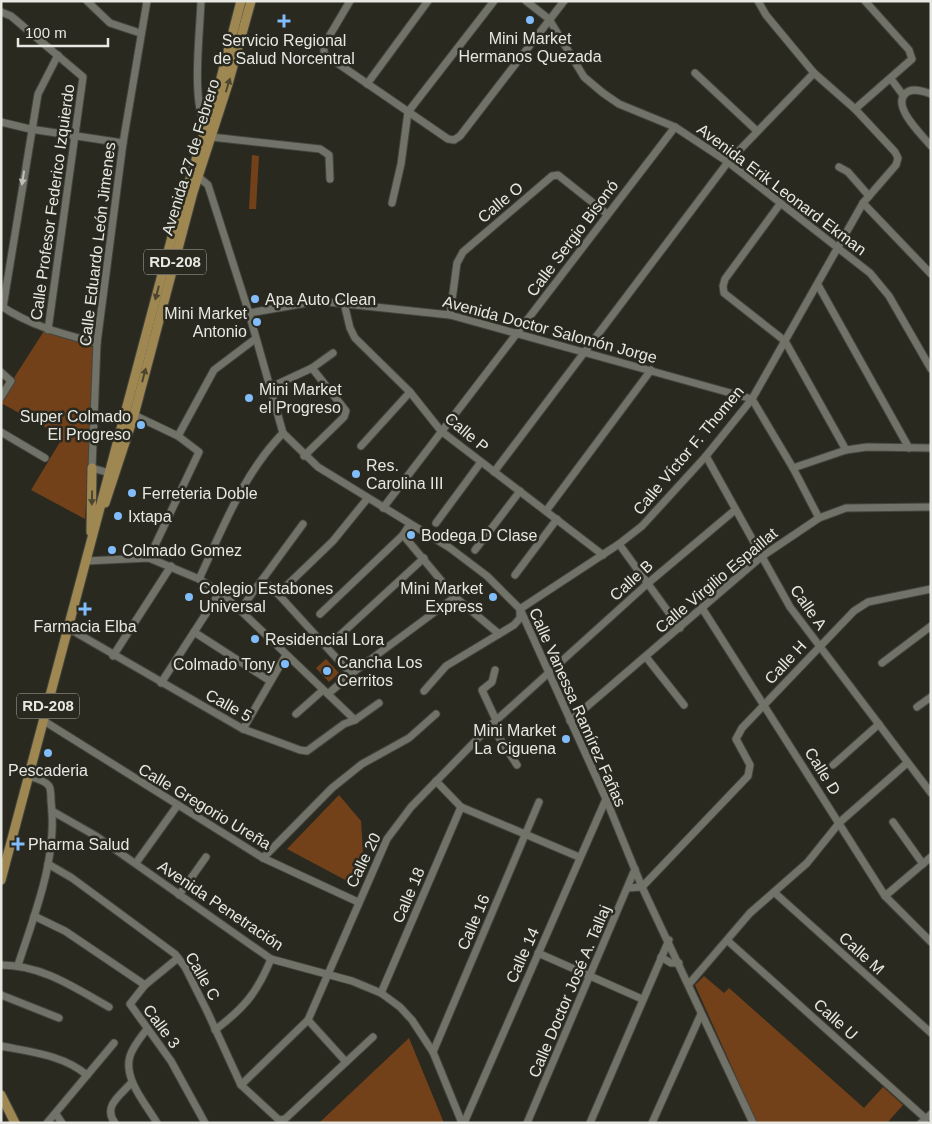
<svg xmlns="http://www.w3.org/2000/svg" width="932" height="1124" font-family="Helvetica,sans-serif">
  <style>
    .green { fill: #734119 }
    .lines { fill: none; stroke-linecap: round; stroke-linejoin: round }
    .minor-casing { stroke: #44453e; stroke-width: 9 }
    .major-casing { stroke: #44453e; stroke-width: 11 }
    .minor { stroke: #717268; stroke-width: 7 }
    .major { stroke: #9f8751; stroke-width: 9 }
    .oneway { fill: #4c452f }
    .oneway2 { fill: #bebfb7 }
    .poi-dot { fill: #80bdfa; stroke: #292920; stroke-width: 2 }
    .labels { text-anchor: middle; stroke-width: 5; stroke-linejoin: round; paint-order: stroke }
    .shield { fill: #292920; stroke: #aeafa8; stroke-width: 1 }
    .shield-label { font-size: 15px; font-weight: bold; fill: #e7e8e2 }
    .poi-label { font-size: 16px; fill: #e7e8e2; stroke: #292920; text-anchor: start }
    .street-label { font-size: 16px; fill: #e7e8e2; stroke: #292920 }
  </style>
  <rect width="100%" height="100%" fill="#292920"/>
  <g class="green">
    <polygon points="252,155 259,156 256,209 249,209"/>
    <polygon points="44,331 96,348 85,519 31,490 63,437 1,403 1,398"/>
    <polygon points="326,659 339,673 329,682 316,668"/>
    <polygon points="339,795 361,821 363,853 349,882 287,849"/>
    <polygon points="704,976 724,993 729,988 864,1108 883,1087 903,1105 887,1123 757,1123 695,985"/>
    <polygon points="409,1038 444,1123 319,1123"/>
  </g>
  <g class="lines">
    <defs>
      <g id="minor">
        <polyline points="87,1 110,23 140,33"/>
        <path d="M201,1C200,36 189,111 211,137L320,149L329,155L330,179"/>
        <polyline points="350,1 324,45 324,54 448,139 454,140 460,136 564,1"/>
        <polyline points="526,1 549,19 584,77 603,93 619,104 675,127 728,162 870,273 889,296 931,369"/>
        <polyline points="1,12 11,16 83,77 48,330"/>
        <polyline points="695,73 757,131"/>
        <polyline points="891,79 903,95"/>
        <polyline points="367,84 428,1"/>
        <path d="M931,94C923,91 911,87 905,94C892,107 922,135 931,146"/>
        <polyline points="855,109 912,59 909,50 865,1"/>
        <polyline points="1,122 30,129 123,143"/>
        <polyline points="839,167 848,172 869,196"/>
        <polyline points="196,175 208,185 249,313 283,433 318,467 450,548 487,576 520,609 606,799 642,887 753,1123"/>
        <polyline points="392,203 401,164 408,112 494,1"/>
        <polyline points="863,203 931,274"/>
        <polyline points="780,204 725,279 723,286 724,293 785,341 846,450"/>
        <polyline points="818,285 909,448"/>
        <polyline points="344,303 350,328 355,338 410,392 441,431 603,555"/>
        <path d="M1,306C31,326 63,334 97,343"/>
        <polyline points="3,307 38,94 58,55"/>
        <polyline points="249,313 318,301 450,315 752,399 793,468 819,518"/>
        <polyline points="450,315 457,263 463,252 552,176 558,175 607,214"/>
        <polyline points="312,368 333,353"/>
        <polyline points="1,372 11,381 1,397"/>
        <polyline points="269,388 312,368 346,411 344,417 304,456"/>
        <polyline points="134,415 178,436 199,452 149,558"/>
        <polyline points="1,432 45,458"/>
        <polyline points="178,436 214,370 255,339"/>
        <polyline points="361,446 410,392"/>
        <polyline points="706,456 790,607 931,793"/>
        <polyline points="793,468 846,450 867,447 931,448"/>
        <polyline points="494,472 728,162 814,73"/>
        <polyline points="113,474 92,468 97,343 123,143 147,1"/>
        <polyline points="383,508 675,127"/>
        <polyline points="546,511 651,370"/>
        <polyline points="436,523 481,462"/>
        <polyline points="403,535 455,597 499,634"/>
        <polyline points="619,544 680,628"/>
        <polyline points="475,550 520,491"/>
        <polyline points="86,561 149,558 199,579 220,592 240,610 355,720"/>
        <polyline points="515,575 557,519"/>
        <path d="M199,579C223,528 243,474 283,433"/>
        <polyline points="262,580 278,594 351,674"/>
        <polyline points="278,594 333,541 367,499"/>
        <polyline points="702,608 885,896 931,942"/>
        <polyline points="240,610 303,524"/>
        <polyline points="320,614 403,535 410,524"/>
        <polyline points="68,628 243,729 300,750 307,751 344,724 355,720 379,703"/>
        <polyline points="194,632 270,681"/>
        <polyline points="327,647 424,558"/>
        <polyline points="113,656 171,566"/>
        <polyline points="646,657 684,705"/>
        <polyline points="882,663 931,626"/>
        <polyline points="495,670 492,682 482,690 496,720"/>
        <polyline points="161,683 220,592"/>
        <polyline points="424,691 446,666 514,625 520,618 520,609 619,544 642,526 706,456 752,399 863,203 896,165 898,158 895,152 855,109 814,73 766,15 758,1"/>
        <polyline points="328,694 351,674 455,597"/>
        <polyline points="917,707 931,697"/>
        <polyline points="296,714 323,690"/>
        <polyline points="44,721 263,858 358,902"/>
        <polyline points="570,721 761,557 819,518 846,508 931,507"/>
        <polyline points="491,725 517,765"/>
        <polyline points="243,729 286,655"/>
        <polyline points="833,765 879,724"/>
        <polyline points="436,781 461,807 579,857"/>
        <polyline points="52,811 96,836 271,959 352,981 381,993 400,1007 412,1020 433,1052 462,1123"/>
        <polyline points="893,822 923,864"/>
        <polyline points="263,858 332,788 362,764 409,738 436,714"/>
        <polyline points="136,863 177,806"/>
        <polyline points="48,864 72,878 175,954 185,967 207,1011 241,1085 279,1120 285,1119 373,1037"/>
        <polyline points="628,888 642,887 748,776 750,765 736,739 742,728 854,611 868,602 931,589"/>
        <polyline points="775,893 931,1033"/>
        <polyline points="179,895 206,857"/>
        <polyline points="885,896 931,857"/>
        <polyline points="34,916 65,931 145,985"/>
        <polyline points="728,941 925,1118"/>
        <polyline points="538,953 642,999"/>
        <polyline points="661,957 671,963 679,963"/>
        <polyline points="178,958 145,985 130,1004 171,1061 205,1123"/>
        <path d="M1,965C42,965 75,988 109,1007"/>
        <path d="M18,965C35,913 58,857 51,801C51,796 51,789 49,786C45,780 34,778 28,776"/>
        <polyline points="689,984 750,913 807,863 840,822 907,763"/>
        <polyline points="381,993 461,807"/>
        <polyline points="1,995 59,1018"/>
        <polyline points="308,1020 346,1062"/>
        <path d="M147,1029C141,1037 133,1046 130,1056C123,1079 146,1104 157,1123"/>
        <path d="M215,1030C244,1008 257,993 271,959"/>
        <path d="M1,1046C31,1052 63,1055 87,1075"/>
        <polyline points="433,1052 539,802"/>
        <polyline points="241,1085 308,1020 387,839 411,807 491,725 647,584 735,510"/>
        <polyline points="56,1114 62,1123"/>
        <polyline points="47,1123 114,1043"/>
        <path d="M115,1123C102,1106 121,1095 132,1082"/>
        <polyline points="464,1123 606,799"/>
        <polyline points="527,1123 635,869"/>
        <polyline points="590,1123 669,940"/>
        <polyline points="652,1123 701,1014"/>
        <polyline points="921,1123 931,1114"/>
      </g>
      <g id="major">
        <polyline points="105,503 134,415 193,192 228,84 251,1"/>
        <polyline points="91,532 92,468"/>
        <polyline points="1,880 172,237 220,82 241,1"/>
        <polyline points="1,1095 15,1123"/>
      </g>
    </defs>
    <use href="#minor" class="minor-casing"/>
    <use href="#major" class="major-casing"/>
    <use href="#minor" class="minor"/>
    <use href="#major" class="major"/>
  </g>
  <defs><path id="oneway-solid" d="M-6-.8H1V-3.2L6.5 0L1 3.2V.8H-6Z" transform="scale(1.25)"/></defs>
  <g class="oneway">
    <use href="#oneway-solid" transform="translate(228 85) rotate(-73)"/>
    <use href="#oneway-solid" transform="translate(157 293) rotate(105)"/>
    <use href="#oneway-solid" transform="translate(144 375) rotate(-75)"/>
    <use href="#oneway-solid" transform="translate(92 498) rotate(91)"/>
  </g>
  <use class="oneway2" href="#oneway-solid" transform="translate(23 178) rotate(99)"/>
  <g class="poi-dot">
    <circle cx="530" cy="20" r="5"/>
    <path d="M281.5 13.5h5v5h5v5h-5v5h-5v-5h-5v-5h5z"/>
    <circle cx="255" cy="299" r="5"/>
    <circle cx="257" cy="322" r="5"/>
    <circle cx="249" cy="398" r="5"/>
    <circle cx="141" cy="425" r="5"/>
    <circle cx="356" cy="474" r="5"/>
    <circle cx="132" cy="493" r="5"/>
    <circle cx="118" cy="516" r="5"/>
    <circle cx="411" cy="535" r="5"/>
    <circle cx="112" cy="550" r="5"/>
    <circle cx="189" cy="597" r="5"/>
    <circle cx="493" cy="597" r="5"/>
    <path d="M82.5 601.5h5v5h5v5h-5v5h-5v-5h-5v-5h5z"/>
    <circle cx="255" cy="639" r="5"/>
    <circle cx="285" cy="664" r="5"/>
    <circle cx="327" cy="671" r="5"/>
    <circle cx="566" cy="739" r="5"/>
    <circle cx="48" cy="753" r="5"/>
    <path d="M15.5 836.5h5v5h5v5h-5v5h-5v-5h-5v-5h5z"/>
  </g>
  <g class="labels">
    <g class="shield">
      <rect x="144" y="249.5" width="62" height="25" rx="4"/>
      <rect x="17" y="693.5" width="62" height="25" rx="4"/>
    </g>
    <g class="shield-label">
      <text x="175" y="267">RD-208</text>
      <text x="48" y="711">RD-208</text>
    </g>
    <g class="poi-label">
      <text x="530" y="44" text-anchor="middle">Mini Market<tspan x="530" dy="18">Hermanos Quezada</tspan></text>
      <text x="284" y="46" text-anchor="middle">Servicio Regional<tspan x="284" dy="18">de Salud Norcentral</tspan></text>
      <text x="265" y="305">Apa Auto Clean</text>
      <text x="247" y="319" text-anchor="end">Mini Market<tspan x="247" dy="18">Antonio</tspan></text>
      <text x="259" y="395">Mini Market<tspan x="259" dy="18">el Progreso</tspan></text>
      <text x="131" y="422" text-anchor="end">Super Colmado<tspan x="131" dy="18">El Progreso</tspan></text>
      <text x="366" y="471">Res.<tspan x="366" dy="18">Carolina III</tspan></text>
      <text x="142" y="499">Ferreteria Doble</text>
      <text x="128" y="522">Ixtapa</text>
      <text x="421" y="541">Bodega D Clase</text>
      <text x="122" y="556">Colmado Gomez</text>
      <text x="199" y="594">Colegio Estabones<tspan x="199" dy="18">Universal</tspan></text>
      <text x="483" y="594" text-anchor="end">Mini Market<tspan x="483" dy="18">Express</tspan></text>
      <text x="85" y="632" text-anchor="middle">Farmacia Elba</text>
      <text x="265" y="645">Residencial Lora</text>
      <text x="337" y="668">Cancha Los<tspan x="337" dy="18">Cerritos</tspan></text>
      <text x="275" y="670" text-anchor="end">Colmado Tony</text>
      <text x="556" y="736" text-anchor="end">Mini Market<tspan x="556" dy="18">La Ciguena</tspan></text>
      <text x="48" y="776" text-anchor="middle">Pescaderia</text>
      <text x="28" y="850">Pharma Salud</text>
    </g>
    <g class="street-label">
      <text transform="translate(190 157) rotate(-73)" y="6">Avenida 27 de Febrero</text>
      <text transform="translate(782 189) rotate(37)" y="6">Avenida Erik Leonard Ekman</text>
      <text transform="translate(52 202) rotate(-82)" y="6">Calle Profesor Federico Izquierdo</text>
      <text transform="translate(500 202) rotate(-40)" y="6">Calle O</text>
      <text transform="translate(572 238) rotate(-53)" y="6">Calle Sergio Bisonó</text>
      <text transform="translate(97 244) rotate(-83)" y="6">Calle Eduardo León Jimenes</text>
      <text transform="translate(550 329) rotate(15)" y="6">Avenida Doctor Salomón Jorge</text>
      <text transform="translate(467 432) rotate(40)" y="6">Calle P</text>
      <text transform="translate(688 450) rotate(-50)" y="6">Calle Víctor F. Thomen</text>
      <text transform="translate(631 580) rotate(-42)" y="6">Calle B</text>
      <text transform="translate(716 580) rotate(-40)" y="6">Calle Virgilio Espaillat</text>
      <text transform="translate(809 607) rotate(55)" y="6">Calle A</text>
      <text transform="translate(785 662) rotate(-47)" y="6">Calle H</text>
      <text transform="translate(229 705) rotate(29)" y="6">Calle 5</text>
      <text transform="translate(578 707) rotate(66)" y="6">Calle Vanessa Ramírez Fañas</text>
      <text transform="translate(823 771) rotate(58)" y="6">Calle D</text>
      <text transform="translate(205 806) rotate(31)" y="6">Calle Gregorio Ureña</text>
      <text transform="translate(363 860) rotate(-64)" y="6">Calle 20</text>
      <text transform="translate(408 895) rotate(-67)" y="6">Calle 18</text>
      <text transform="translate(221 905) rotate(34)" y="6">Avenida Penetración</text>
      <text transform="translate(473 922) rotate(-67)" y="6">Calle 16</text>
      <text transform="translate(862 953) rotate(42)" y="6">Calle M</text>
      <text transform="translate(522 955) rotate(-66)" y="6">Calle 14</text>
      <text transform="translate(203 976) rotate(60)" y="6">Calle C</text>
      <text transform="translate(569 991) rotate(-67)" y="6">Calle Doctor José A. Tallaj</text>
      <text transform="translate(836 1019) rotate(42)" y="6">Calle U</text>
      <text transform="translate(162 1026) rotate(53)" y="6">Calle 3</text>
    </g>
  </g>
  <rect width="932" height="1124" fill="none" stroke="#e7e8e2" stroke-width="5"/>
  <path d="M18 38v8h90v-8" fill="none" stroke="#e7e8e2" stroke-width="2.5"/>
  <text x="25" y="38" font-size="15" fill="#e7e8e2" stroke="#292920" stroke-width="4" paint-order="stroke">100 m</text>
</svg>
